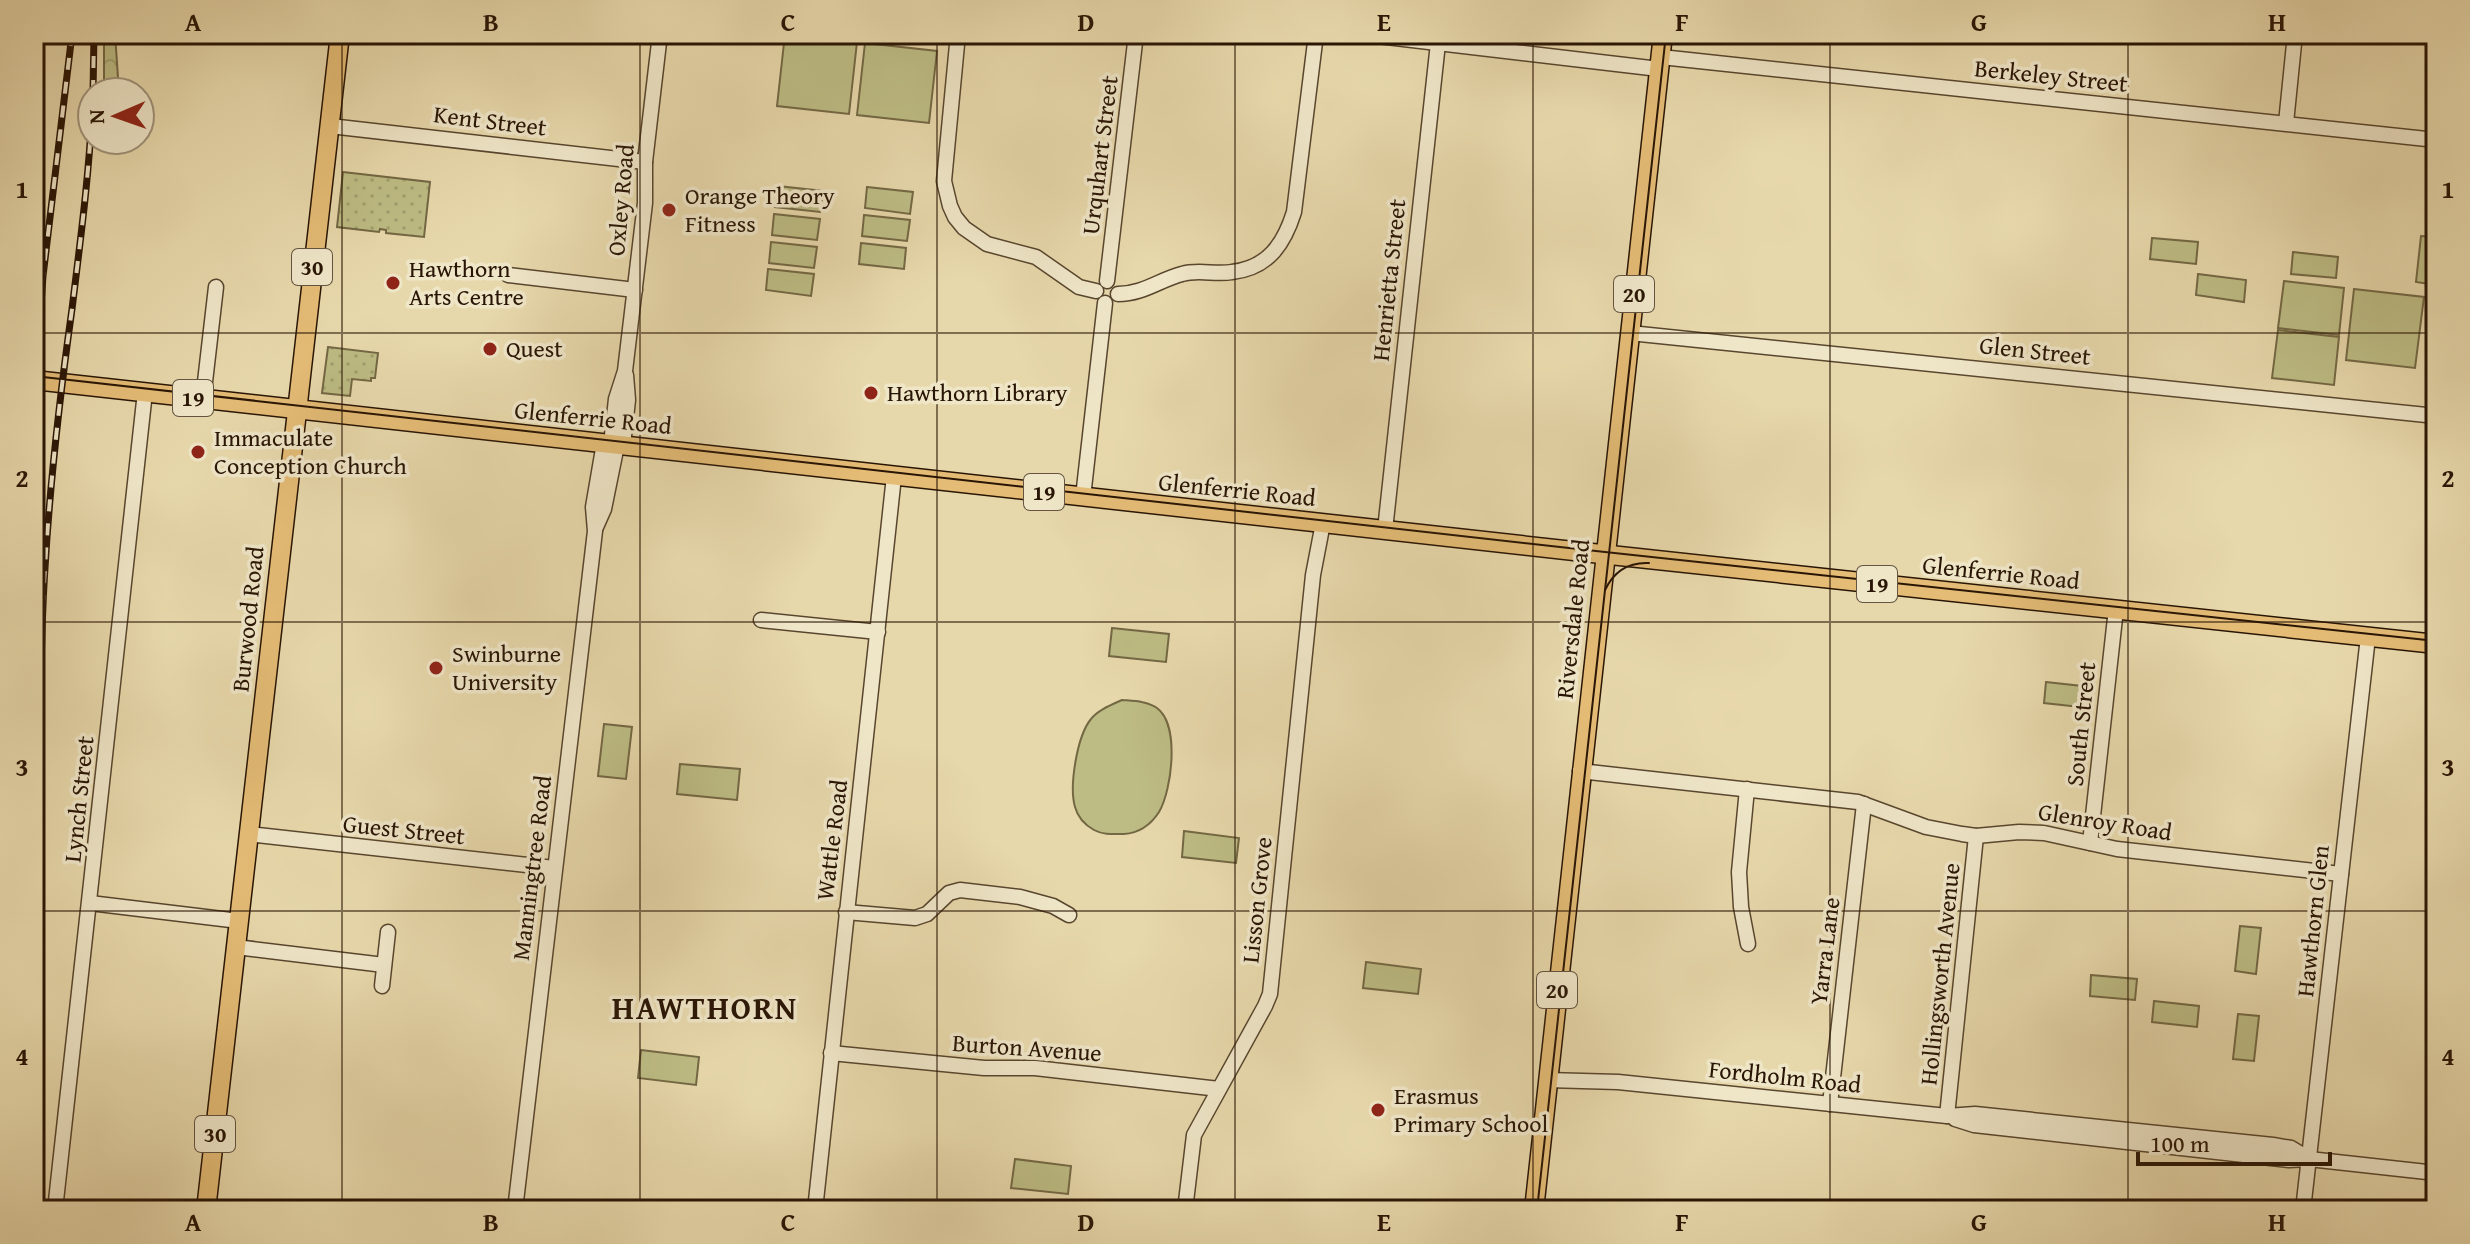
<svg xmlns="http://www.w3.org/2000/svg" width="2470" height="1244" font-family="'Gentium Book Plus',serif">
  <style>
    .green { fill: url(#green-dots); stroke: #736844; stroke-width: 2 }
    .forest { fill: url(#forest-crowns); stroke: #736844; stroke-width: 2 }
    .pitch { fill: #bdbc84; stroke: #736844; stroke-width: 2 }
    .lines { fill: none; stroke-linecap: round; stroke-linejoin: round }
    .minor-casing { stroke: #58462e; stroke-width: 17 }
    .major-casing { stroke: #291505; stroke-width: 21 }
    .minor { stroke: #efe6c8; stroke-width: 14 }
    .major { stroke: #e4bc76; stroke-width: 18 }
    .tram { stroke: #291505; stroke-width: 2 }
    .rail-casing { stroke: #291505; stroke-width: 7 }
    .rail { stroke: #efe6c8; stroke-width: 4; stroke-dasharray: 12; stroke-linecap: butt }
    .grid { fill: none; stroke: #291505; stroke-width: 2; stroke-opacity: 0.55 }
    .poi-dot { fill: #8f2418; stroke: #efe6c8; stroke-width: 3 }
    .labels { text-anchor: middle; stroke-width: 7; stroke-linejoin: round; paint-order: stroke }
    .shield { fill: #efe6c8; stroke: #645440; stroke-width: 2 }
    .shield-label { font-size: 22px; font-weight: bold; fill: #291505 }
    .street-label { font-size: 24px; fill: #291505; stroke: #efe6c8 }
    .poi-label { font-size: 24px; fill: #291505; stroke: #efe6c8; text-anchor: start }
    .district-label { font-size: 32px; font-weight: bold; letter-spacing: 2px; fill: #291505; stroke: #efe6c8 }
    .neatline { fill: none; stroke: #291505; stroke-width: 3 }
    .grid-label { font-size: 26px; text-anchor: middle; font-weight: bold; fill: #291505 }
  </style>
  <defs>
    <pattern id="green-dots" width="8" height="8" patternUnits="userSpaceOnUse" patternTransform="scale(2)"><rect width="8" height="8" fill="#bdbc84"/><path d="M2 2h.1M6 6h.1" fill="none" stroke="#a2a170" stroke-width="1.8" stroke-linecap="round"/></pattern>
    <pattern id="forest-crowns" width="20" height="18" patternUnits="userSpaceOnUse" patternTransform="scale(2)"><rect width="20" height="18" fill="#bdbc84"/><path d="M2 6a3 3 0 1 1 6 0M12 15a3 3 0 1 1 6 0" fill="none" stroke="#a2a170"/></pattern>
  </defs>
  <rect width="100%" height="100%" fill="#e7d8ab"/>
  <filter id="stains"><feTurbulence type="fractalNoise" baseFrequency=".0025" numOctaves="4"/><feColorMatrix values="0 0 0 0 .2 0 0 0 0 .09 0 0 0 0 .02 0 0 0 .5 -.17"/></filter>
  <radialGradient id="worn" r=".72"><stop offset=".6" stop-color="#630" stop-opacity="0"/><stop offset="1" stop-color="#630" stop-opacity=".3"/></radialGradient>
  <g class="green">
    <polygon points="343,172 430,182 424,237 386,233 386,230 380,229 379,232 337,227"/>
    <polygon points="328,347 378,353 375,378 371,378 371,381 352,379 350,396 322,393"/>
  </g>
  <polygon class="forest" points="104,34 115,34 119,92 104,91"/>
  <g class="pitch">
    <polygon points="785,34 857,42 849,114 777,106"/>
    <polygon points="865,43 937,51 929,123 857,115"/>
    <polygon points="778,186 823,191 820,212 775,207"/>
    <polygon points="867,187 913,192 910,214 865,208"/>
    <polygon points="774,214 820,219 817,240 772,235"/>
    <polygon points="864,215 910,220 907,241 862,236"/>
    <polygon points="2421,236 2436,237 2436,285 2416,282"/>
    <polygon points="2152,238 2198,242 2196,264 2150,259"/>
    <polygon points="771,242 817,247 814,268 769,263"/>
    <polygon points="861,243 906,248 904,269 859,264"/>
    <polygon points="2293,252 2338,257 2336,278 2291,274"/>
    <polygon points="768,269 814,274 811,296 766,290"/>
    <polygon points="2198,274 2246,280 2244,302 2196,295"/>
    <polygon points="2284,281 2344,288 2339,335 2278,328"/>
    <polygon points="2354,289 2424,297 2415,368 2346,360"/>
    <polygon points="2278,330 2339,337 2334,385 2272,378"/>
    <polygon points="1112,628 1169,634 1166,662 1109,656"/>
    <polygon points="2046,682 2091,687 2089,708 2044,703"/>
    <path d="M1122,700C1134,701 1147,701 1157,708C1180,725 1172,790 1159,812C1150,826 1139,833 1124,834C1114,834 1103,835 1094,830C1085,825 1078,818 1075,807C1069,786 1077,736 1091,719C1098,710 1111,705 1122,700Z"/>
    <polygon points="604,724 632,727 626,779 598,776"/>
    <polygon points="680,764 740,769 737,800 677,794"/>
    <polygon points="1184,831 1239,838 1236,863 1182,857"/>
    <polygon points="2240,926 2261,928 2256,974 2235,971"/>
    <polygon points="1366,962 1421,969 1418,994 1363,988"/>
    <polygon points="2091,975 2137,979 2135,1000 2090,996"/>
    <polygon points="2154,1001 2199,1006 2197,1027 2152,1022"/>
    <polygon points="2238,1014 2259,1016 2254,1061 2233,1059"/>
    <polygon points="641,1050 699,1057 696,1085 638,1078"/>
    <polygon points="1015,1159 1071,1166 1068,1194 1011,1188"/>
  </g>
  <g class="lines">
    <defs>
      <g id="minor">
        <polyline points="958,34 944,181 950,206 955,217 964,228 987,244 1036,257 1079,287 1096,291"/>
        <polyline points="1361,34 1659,69"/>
        <polyline points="1661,57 2436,140"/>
        <polyline points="2286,123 2295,34"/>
        <polyline points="330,126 645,162"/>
        <polyline points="508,275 635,290"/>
        <polyline points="1107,281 1136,34"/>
        <path d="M1118,294C1143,294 1159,280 1182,274C1198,269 1216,275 1232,272C1268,268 1284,244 1294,212L1316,34"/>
        <polyline points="1630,333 2436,416"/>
        <polyline points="203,399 216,287"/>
        <polyline points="611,444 616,399 625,371 645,203 645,162 660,34"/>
        <polyline points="623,445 628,400 626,375"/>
        <polyline points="1083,497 1105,303"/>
        <polyline points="596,527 604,509 617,445"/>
        <polyline points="1385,530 1439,34"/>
        <polyline points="761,620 878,632"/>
        <polyline points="1580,771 1858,802 1926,827 1962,834 1976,836 2019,832 2044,833 2117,849 2341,874"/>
        <polyline points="1747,789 1739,872 1741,907 1748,944"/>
        <polyline points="248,834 554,868"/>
        <polyline points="2090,843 2116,609"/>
        <polyline points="90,903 239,921"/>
        <polyline points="846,912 915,918 927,914 949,893 960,890 1020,897 1053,906 1069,915"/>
        <polyline points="236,947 384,965"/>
        <polyline points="382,986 388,932"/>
        <polyline points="831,1053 984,1068 1035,1068 1219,1089"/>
        <polyline points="1547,1080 1618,1082 1947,1116 1975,1114 2273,1145 2291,1148 2309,1159"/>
        <polyline points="1830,1104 1864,804"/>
        <polyline points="1947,1116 1976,836"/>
        <polyline points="1955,1119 1974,1125 2289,1160 2309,1159 2436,1173"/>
        <polyline points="55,1210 145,392"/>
        <polyline points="515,1210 595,531 593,507 604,443"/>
        <polyline points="815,1210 894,476"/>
        <polyline points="1185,1210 1194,1135 1265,1006 1270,994 1313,575 1323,523"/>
        <polyline points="2303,1210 2368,637"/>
      </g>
      <g id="major">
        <polyline points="34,380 1601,554 2436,644"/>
        <polyline points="206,1210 340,34"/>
        <polyline points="1534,1210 1663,34"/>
      </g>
    </defs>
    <use href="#minor" class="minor-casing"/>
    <use href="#major" class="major-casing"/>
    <use href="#minor" class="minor"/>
    <use href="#major" class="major"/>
    <g class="tram">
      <polyline points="34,376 1605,552 2436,641"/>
      <path d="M1605,590C1614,571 1628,562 1649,563"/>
      <polyline points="1537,1210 1666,34"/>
    </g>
    <defs>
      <g id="rail">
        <polyline points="93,92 94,34"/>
        <polyline points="34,404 43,276 72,34"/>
        <path d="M34,967C44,834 36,701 45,568C50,482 60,395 72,309C80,243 89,177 92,110"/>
      </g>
    </defs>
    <use href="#rail" class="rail-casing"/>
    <use href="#rail" class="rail"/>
  </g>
  <path class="grid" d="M342,34V1210M640,34V1210M937,34V1210M1235,34V1210M1533,34V1210M1830,34V1210M2128,34V1210M34,333H2436M34,622H2436M34,911H2436"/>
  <g class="poi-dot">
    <circle cx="669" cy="210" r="8"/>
    <circle cx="393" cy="283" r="8"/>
    <circle cx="490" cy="349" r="8"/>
    <circle cx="871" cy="393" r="8"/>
    <circle cx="198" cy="452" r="8"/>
    <circle cx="436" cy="668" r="8"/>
    <circle cx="1378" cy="1110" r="8"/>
  </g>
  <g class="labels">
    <g class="shield">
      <rect x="292" y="249" width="40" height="36" rx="6"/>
      <rect x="1614" y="276" width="40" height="36" rx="6"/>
      <rect x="173" y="380" width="40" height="36" rx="6"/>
      <rect x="1024" y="474" width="40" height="36" rx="6"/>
      <rect x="1857" y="566" width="40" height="36" rx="6"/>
      <rect x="1537" y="972" width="40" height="36" rx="6"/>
      <rect x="195" y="1116" width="40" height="36" rx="6"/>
    </g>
    <g class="shield-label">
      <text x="312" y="275">30</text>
      <text x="1634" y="302">20</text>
      <text x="193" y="406">19</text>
      <text x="1044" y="500">19</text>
      <text x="1877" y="592">19</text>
      <text x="1557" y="998">20</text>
      <text x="215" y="1142">30</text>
    </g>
    <g class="street-label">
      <text transform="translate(2051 76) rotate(6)" y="8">Berkeley Street</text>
      <text transform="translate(490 121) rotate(7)" y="8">Kent Street</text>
      <text transform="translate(1100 155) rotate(-83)" y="8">Urquhart Street</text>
      <text transform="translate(621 200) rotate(-85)" y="8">Oxley Road</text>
      <text transform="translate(1389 280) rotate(-84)" y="8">Henrietta Street</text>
      <text transform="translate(2035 351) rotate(6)" y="8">Glen Street</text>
      <text transform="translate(593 418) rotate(6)" y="8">Glenferrie Road</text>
      <text transform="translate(1237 490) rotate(6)" y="8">Glenferrie Road</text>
      <text transform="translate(2001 573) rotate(6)" y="8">Glenferrie Road</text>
      <text transform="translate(248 619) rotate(-84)" y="8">Burwood Road</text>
      <text transform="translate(1573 619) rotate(-84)" y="8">Riversdale Road</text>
      <text transform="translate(2081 724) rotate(-84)" y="8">South Street</text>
      <text transform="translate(79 799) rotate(-84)" y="8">Lynch Street</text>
      <text transform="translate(2105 822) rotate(9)" y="8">Glenroy Road</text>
      <text transform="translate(404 830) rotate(6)" y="8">Guest Street</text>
      <text transform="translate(832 840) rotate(-83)" y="8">Wattle Road</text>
      <text transform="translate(532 868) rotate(-83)" y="8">Manningtree Road</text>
      <text transform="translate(1257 900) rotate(-84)" y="8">Lisson Grove</text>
      <text transform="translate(2313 921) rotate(-84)" y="8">Hawthorn Glen</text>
      <text transform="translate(1825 951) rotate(-83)" y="8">Yarra Lane</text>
      <text transform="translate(1940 974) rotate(-84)" y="8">Hollingsworth Avenue</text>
      <text transform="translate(1027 1048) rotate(4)" y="8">Burton Avenue</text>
      <text transform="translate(1785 1077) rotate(6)" y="8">Fordholm Road</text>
    </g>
    <g class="poi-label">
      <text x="685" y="204">Orange Theory<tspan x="685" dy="28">Fitness</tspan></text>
      <text x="409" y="277">Hawthorn<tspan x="409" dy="28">Arts Centre</tspan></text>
      <text x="506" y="357">Quest</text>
      <text x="887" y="401">Hawthorn Library</text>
      <text x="214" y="446">Immaculate<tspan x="214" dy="28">Conception Church</tspan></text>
      <text x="452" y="662">Swinburne<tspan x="452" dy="28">University</tspan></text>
      <text x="1394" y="1104">Erasmus<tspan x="1394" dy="28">Primary School</tspan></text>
    </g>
    <g class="district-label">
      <text x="705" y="1019">HAWTHORN</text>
    </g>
  </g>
  <rect width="2470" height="1244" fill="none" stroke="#e7d8ab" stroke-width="88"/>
  <g transform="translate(116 116) rotate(268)"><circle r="38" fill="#efe6c8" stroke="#a0927a" stroke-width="2"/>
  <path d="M0-6L14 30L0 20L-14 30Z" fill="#8f2418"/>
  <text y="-12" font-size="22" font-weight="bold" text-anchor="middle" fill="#291505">N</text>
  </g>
  <path d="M2138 1152v12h192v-12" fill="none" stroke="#291505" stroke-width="4"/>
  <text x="2150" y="1152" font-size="24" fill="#291505" stroke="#efe6c8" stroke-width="6" paint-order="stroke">100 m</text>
  <rect x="44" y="44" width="2382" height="1156" class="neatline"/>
  <g class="grid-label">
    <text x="193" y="31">A</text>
    <text x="491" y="31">B</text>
    <text x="788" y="31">C</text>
    <text x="1086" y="31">D</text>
    <text x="1384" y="31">E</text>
    <text x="1682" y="31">F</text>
    <text x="1979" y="31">G</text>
    <text x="2277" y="31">H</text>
    <text x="22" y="198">1</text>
    <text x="2448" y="198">1</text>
    <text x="22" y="487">2</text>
    <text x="2448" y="487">2</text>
    <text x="22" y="776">3</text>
    <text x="2448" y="776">3</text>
    <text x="22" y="1065">4</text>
    <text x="2448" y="1065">4</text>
    <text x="193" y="1231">A</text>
    <text x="491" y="1231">B</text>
    <text x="788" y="1231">C</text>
    <text x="1086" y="1231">D</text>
    <text x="1384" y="1231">E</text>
    <text x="1682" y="1231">F</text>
    <text x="1979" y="1231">G</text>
    <text x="2277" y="1231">H</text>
  </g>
  <rect width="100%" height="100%" filter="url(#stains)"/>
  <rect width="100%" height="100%" fill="url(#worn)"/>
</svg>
